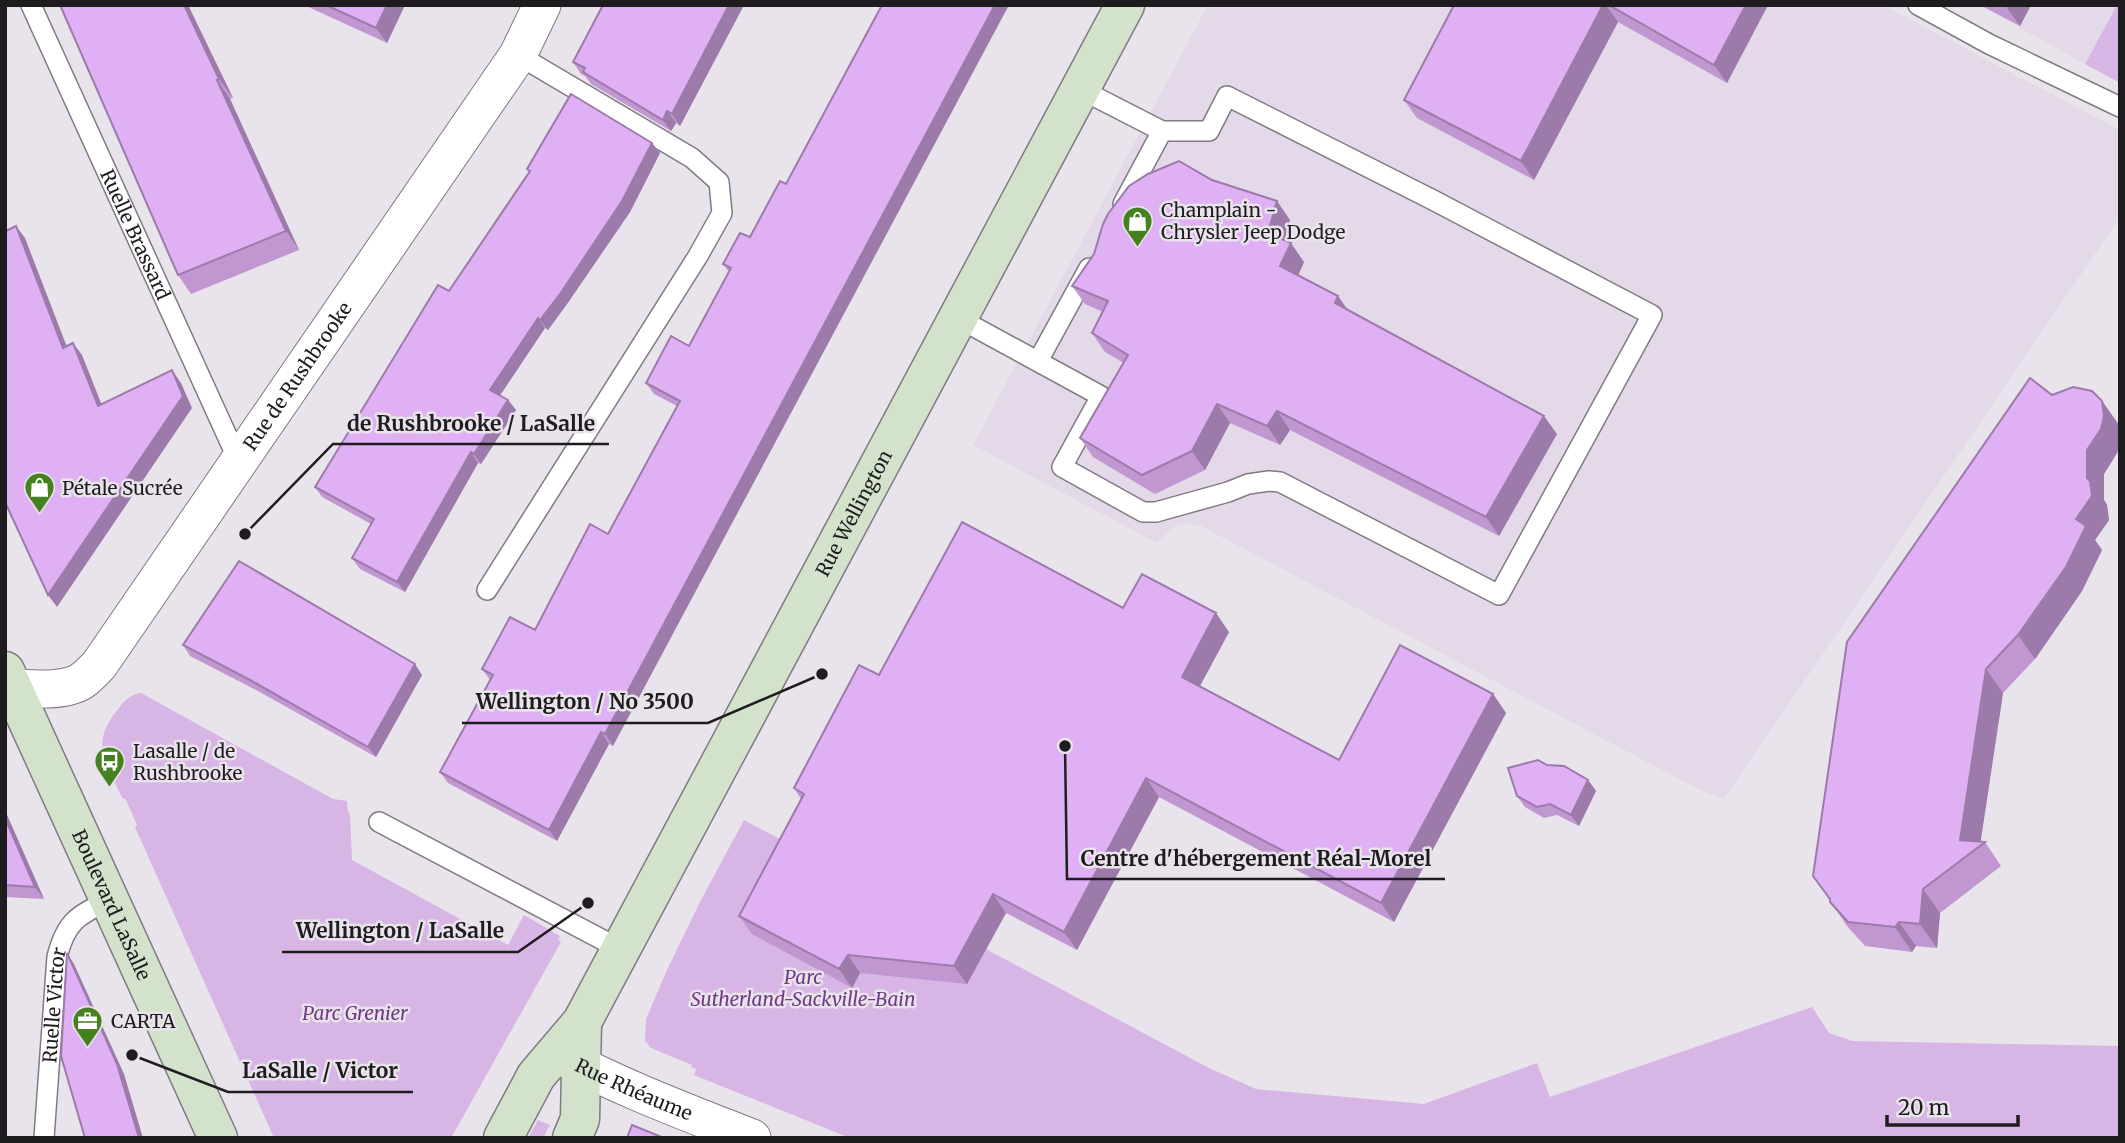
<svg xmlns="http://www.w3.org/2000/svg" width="2125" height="1143" font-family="Merriweather,serif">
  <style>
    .built { fill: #e4d9e9 }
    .green { fill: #d7b5e5 }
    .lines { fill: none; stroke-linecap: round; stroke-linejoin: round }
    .lane-casing { stroke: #807a82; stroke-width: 22 }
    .street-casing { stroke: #807a82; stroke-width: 39 }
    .secondary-casing { stroke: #807a82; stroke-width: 41 }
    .lane { stroke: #fff; stroke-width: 19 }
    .street { stroke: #fff; stroke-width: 37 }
    .secondary { stroke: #d3e3cb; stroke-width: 38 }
    .wall { fill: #c097d1 }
    .shaded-wall { fill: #9c7baa }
    .building { fill: #dfb0f3; stroke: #9c7baa; stroke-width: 2 }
    .labels { text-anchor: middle; stroke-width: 5; stroke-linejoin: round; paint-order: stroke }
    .poi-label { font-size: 19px; fill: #1f1c20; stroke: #e9e3ec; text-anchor: start }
    .street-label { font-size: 19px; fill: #1f1c20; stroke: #e9e3ec }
    .park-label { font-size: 19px; font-style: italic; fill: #703886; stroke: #e9e3ec }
    .leader { fill: none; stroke: #1f1c20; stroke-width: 2.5 }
    .callout-dot { fill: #1f1c20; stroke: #e9e3ec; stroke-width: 2.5 }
    .callout-label { font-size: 21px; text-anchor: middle; font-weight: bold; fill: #1f1c20; stroke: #e9e3ec; stroke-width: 5; stroke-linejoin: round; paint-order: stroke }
  </style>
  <rect width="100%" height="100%" fill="#e9e3ec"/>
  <g class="built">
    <polygon points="1208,5 1883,5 2120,130 2120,217 1724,799 1700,790 1201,526 1186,523 1175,526 1157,543 973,445"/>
    <polygon points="1979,5 2117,5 2085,64"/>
  </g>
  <g class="green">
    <polygon points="2117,5 2120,5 2120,83 2085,64"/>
    <path d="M141,693L333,799L347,801L348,812L350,814L352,860L508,945L524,915L560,936L558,940L561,942L451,1138H274L135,827L137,825L125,798L123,799C105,763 89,743 119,708C125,700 131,694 141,693Z"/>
    <polygon points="744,820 1209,1068 1256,1089 1424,1104 1537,1063 1550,1097 1812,1007 1829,1033 1852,1041 2120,1046 2120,1138 850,1138 694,1075 696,1069 691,1067 692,1065 651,1048 645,1041 646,1019 667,970 699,904"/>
    <polygon points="538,1120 550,1125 543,1138 528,1138"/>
  </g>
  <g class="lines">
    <defs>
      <g id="lane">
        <path id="s1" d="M31,5L239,462"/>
        <polyline points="1918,5 1989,44 2120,107"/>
        <polyline points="1123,204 1162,131"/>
        <polyline points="958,318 1101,396 1062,467 1143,512 1156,512 1228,492 1248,484 1269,481 1280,482 1499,595 1652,315 1433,200 1227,96 1209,131 1162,131 1080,89"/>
        <polyline points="1038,361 1089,268"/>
        <polyline points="487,590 698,256 722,213 719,182 692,158 518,55"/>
        <polyline points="379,822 620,949"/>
        <path id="s2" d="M44,1138L57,957C66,921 78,915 110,900"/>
      </g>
      <g id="street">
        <path id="s3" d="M5,687C26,688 53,692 73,685C84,682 91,673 99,665L518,55L542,5"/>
        <path id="s4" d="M556,1053C619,1087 686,1112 752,1138"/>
      </g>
      <g id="secondary">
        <path id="s5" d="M5,671L218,1138"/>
        <path id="s6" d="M503,1138L536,1076L582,1022L1125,5"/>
        <polyline points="572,1138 580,1119 582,1022"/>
      </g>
    </defs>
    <use href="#lane" class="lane-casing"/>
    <use href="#street" class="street-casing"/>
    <use href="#secondary" class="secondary-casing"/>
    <use href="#lane" class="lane"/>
    <use href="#street" class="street"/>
    <use href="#secondary" class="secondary"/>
  </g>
  <g class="wall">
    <polygon points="60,5 188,5 233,98 230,99 299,250 191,294 178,275"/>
    <polygon points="304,5 405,5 387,43"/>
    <polygon points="603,5 744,5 680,126 676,123 671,131 591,84 585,76 581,74 573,62"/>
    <polygon points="1454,5 1768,5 1727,83 1618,22 1534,180 1417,118 1404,100"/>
    <polygon points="1980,5 2031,5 2020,26"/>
    <polygon points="652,143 660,153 630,212 567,304 548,330 545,328 500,395 508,400 516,410 481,464 478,463 405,592 360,569 352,558 371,524 322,497 315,487 529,172 527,169"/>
    <polygon points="1290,220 1284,240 1304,262 1298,275 1338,296 1348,310 1557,434 1499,536 1290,430 1280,445 1230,423 1205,470 1155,494 1093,457 1080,438 1124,363 1105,352 1092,333 1103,312 1085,304 1072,286"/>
    <polygon points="740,233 613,746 609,744 557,841 448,783 440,772 490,680 482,669 535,630 608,534 677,406 654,394 646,383 689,346 729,272 723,264"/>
    <polygon points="2052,395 2102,401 2119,425 2120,445 2117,453 2104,474 2104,500 2107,505 2109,520 2095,540 2102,550 2082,591 2056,629 2035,659 2003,693 1980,842 1985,842 2001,866 1940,913 1937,948 1916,946 1912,952 1865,946 1847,926 1813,876"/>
    <polygon points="1123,608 1229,632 1200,686 1339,760 1493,694 1506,713 1394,922 1159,797 1077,950 1006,913 967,984 860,973 852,988 752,934 739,916 801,799 794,788 879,675"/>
    <polygon points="183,645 422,675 376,757 258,691 190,656"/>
    <polygon points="1547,765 1588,780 1596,791 1579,826 1557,815 1544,818 1525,807 1517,796"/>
    <polygon points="5,812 7,815 44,899 5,897"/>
  </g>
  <g class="shaded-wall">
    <polygon points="184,5 188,5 233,98 219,79"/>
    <polygon points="387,5 405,5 387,43 376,28"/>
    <polygon points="729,5 744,5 680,126 672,114"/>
    <polygon points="995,5 1009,5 613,746 605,734"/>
    <polygon points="1603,5 1606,5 1618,22 1534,180 1521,161"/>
    <polygon points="1746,5 1768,5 1727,83 1714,65"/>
    <polygon points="2008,5 2031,5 2020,26 2007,8"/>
    <polygon points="217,80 230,99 299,250 286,231"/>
    <polygon points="667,111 676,123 671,131 663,120"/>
    <polygon points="652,143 660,153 630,212 567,304 548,330 540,320"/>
    <polygon points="1277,201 1290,220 1281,252 1268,233"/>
    <polygon points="16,226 25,238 72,360 63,348"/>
    <polygon points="1291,243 1304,262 1294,285 1280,266"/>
    <polygon points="1338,296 1351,315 1335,303"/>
    <polygon points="538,318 545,328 497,400 490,390"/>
    <polygon points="73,343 82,355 107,418 98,406"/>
    <polygon points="172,370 181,383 192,408 57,607 48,595"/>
    <polygon points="508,400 516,410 481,464 474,454"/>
    <polygon points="2102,401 2119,425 2120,431 2120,445 2117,453 2104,474 2104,500 2107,505 2109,520 2095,540 2102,550 2082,591 2035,659 2018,635 2076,519 2087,478 2087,450"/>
    <polygon points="1217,404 1230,423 1205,470 1192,451"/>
    <polygon points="1277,411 1290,430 1280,445 1267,426"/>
    <polygon points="1544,416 1557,434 1499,536 1486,517"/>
    <polygon points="471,452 478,463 405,592 397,582"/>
    <polygon points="1216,613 1229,632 1195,695 1182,677"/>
    <polygon points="415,664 422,675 376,757 368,747"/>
    <polygon points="1986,669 2003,693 1980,846 1960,840"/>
    <polygon points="1493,694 1506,713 1394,922 1381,903"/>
    <polygon points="601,732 609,744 557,841 549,830"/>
    <polygon points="1146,778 1159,797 1077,950 1064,932"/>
    <polygon points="1588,780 1596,791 1579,826 1571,815"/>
    <polygon points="5,812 7,815 44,899 35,887 5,818"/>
    <polygon points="1923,889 1940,913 1937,948 1920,924"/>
    <polygon points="993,894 1006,913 967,984 954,966"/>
    <polygon points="1899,922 1916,946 1912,952 1895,927"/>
    <polygon points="67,953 74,964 124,1074 143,1138 139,1138"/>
    <polygon points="848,955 860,973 852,988 839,969"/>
  </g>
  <g class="building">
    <polygon points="60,5 184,5 219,79 217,80 286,231 178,275"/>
    <polygon points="326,5 387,5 376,28"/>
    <polygon points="603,5 729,5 672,114 667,111 663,120 583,72 585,68 573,62"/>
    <polygon points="882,5 995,5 605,734 601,732 549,830 440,772 493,675 482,669 510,617 535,630 590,524 608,534 680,401 646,383 671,336 689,346 731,268 723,264 740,233 750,237 780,181 786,184"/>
    <polygon points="1454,5 1603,5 1521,161 1404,100"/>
    <polygon points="1609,5 1746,5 1714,65"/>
    <polygon points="571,94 652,143 622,201 560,294 540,320 538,318 490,390 508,400 474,454 471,452 397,582 352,558 374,519 315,487 438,285 449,291 530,171 527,169"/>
    <polygon points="1179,161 1212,180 1277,201 1268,233 1291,243 1280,266 1338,296 1335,303 1544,416 1486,517 1277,411 1267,426 1217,404 1192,451 1142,475 1080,438 1128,355 1092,333 1108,301 1072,286 1094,254 1103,224 1108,214 1129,186 1148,174"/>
    <polygon points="16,226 63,348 73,343 98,406 172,370 183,396 48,595 5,502 5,228 6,231"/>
    <polygon points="2030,378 2052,395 2073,387 2092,391 2102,401 2104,416 2101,429 2087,450 2087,478 2090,481 2092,496 2076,519 2086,526 2066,567 2039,605 2018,635 1986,669 1960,840 1985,842 1923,889 1920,924 1899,922 1895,927 1848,922 1830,902 1830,899 1813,876 1847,642"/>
    <polygon points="962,522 1123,608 1142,574 1216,613 1182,677 1339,760 1400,645 1493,694 1381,903 1146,778 1064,932 993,894 954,966 848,955 839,969 739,916 804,794 794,788 859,665 879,675"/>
    <polygon points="239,561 415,664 368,747 250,680 183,645"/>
    <polygon points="1538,760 1547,765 1564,766 1588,780 1571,815 1550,804 1537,807 1517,796 1508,768"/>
    <polygon points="5,818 35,887 5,885"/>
    <polygon points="67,953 117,1064 139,1138 85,1138 61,1056"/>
    <polygon points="632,1125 664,1138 627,1138"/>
  </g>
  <defs>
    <symbol id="shop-pin" viewBox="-11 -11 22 30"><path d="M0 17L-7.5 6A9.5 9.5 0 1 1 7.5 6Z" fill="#45821f" stroke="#e9e3ec"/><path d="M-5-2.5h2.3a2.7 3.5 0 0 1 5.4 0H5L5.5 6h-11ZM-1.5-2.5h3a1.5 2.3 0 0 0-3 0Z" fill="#fff"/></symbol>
    <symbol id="bus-pin" viewBox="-11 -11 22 30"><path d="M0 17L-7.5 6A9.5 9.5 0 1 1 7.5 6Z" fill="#45821f" stroke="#e9e3ec"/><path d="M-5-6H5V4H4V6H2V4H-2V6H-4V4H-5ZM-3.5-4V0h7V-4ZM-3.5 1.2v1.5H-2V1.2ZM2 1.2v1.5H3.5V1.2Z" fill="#fff"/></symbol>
    <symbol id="office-pin" viewBox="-11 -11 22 30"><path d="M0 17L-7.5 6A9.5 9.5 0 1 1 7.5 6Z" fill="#45821f" stroke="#e9e3ec"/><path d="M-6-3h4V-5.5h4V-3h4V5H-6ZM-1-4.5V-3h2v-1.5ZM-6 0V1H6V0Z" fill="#fff"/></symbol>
  </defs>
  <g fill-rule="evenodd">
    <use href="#shop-pin" x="1120" y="204" width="35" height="47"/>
    <use href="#shop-pin" x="22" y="470" width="35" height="47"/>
    <use href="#bus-pin" x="92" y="744" width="35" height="47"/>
    <use href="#office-pin" x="70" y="1004" width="35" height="47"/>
  </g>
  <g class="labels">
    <g class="poi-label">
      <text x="1161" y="217">Champlain -<tspan x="1161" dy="22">Chrysler Jeep Dodge</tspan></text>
      <text x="62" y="495">Pétale Sucrée</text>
      <text x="133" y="758">Lasalle / de<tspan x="133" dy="22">Rushbrooke</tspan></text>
      <text x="111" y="1028">CARTA</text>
    </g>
    <g class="street-label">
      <text dy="7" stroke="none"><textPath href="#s1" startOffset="252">Ruelle Brassard</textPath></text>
      <text dy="7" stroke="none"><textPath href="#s3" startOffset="452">Rue de Rushbrooke</textPath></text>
      <text dy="7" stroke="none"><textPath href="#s6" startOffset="718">Rue Wellington</textPath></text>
      <text dy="7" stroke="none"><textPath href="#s5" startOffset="257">Boulevard LaSalle</textPath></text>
      <text dy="7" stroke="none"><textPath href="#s2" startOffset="133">Ruelle Victor</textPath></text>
      <text dy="7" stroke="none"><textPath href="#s4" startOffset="86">Rue Rhéaume</textPath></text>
    </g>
    <g class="park-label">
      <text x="803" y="984">Parc<tspan x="803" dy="22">Sutherland-Sackville-Bain</tspan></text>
      <text x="355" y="1020">Parc Grenier</text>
    </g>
  </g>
  <path class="leader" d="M245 534L333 444H609M822 674L708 723H462M1065 746L1067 879H1445M588 903L518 952H282M132 1055L228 1092H413"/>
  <g class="callout-dot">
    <circle cx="245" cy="534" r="7"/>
    <circle cx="822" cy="674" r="7"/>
    <circle cx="1065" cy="746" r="7"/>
    <circle cx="588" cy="903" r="7"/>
    <circle cx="132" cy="1055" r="7"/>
  </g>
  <g class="callout-label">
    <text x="471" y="431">de Rushbrooke / LaSalle</text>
    <text x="585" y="709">Wellington / No 3500</text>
    <text x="1256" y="866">Centre d'hébergement Réal-Morel</text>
    <text x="400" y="938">Wellington / LaSalle</text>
    <text x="320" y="1078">LaSalle / Victor</text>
  </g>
  <rect width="2125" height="1143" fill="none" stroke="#1f1c20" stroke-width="14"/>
  <path d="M1887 1115v10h131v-10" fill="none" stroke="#1f1c20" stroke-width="3.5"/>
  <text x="1898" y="1115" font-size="21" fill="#1f1c20" stroke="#e9e3ec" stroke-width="5" paint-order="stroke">20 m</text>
</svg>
